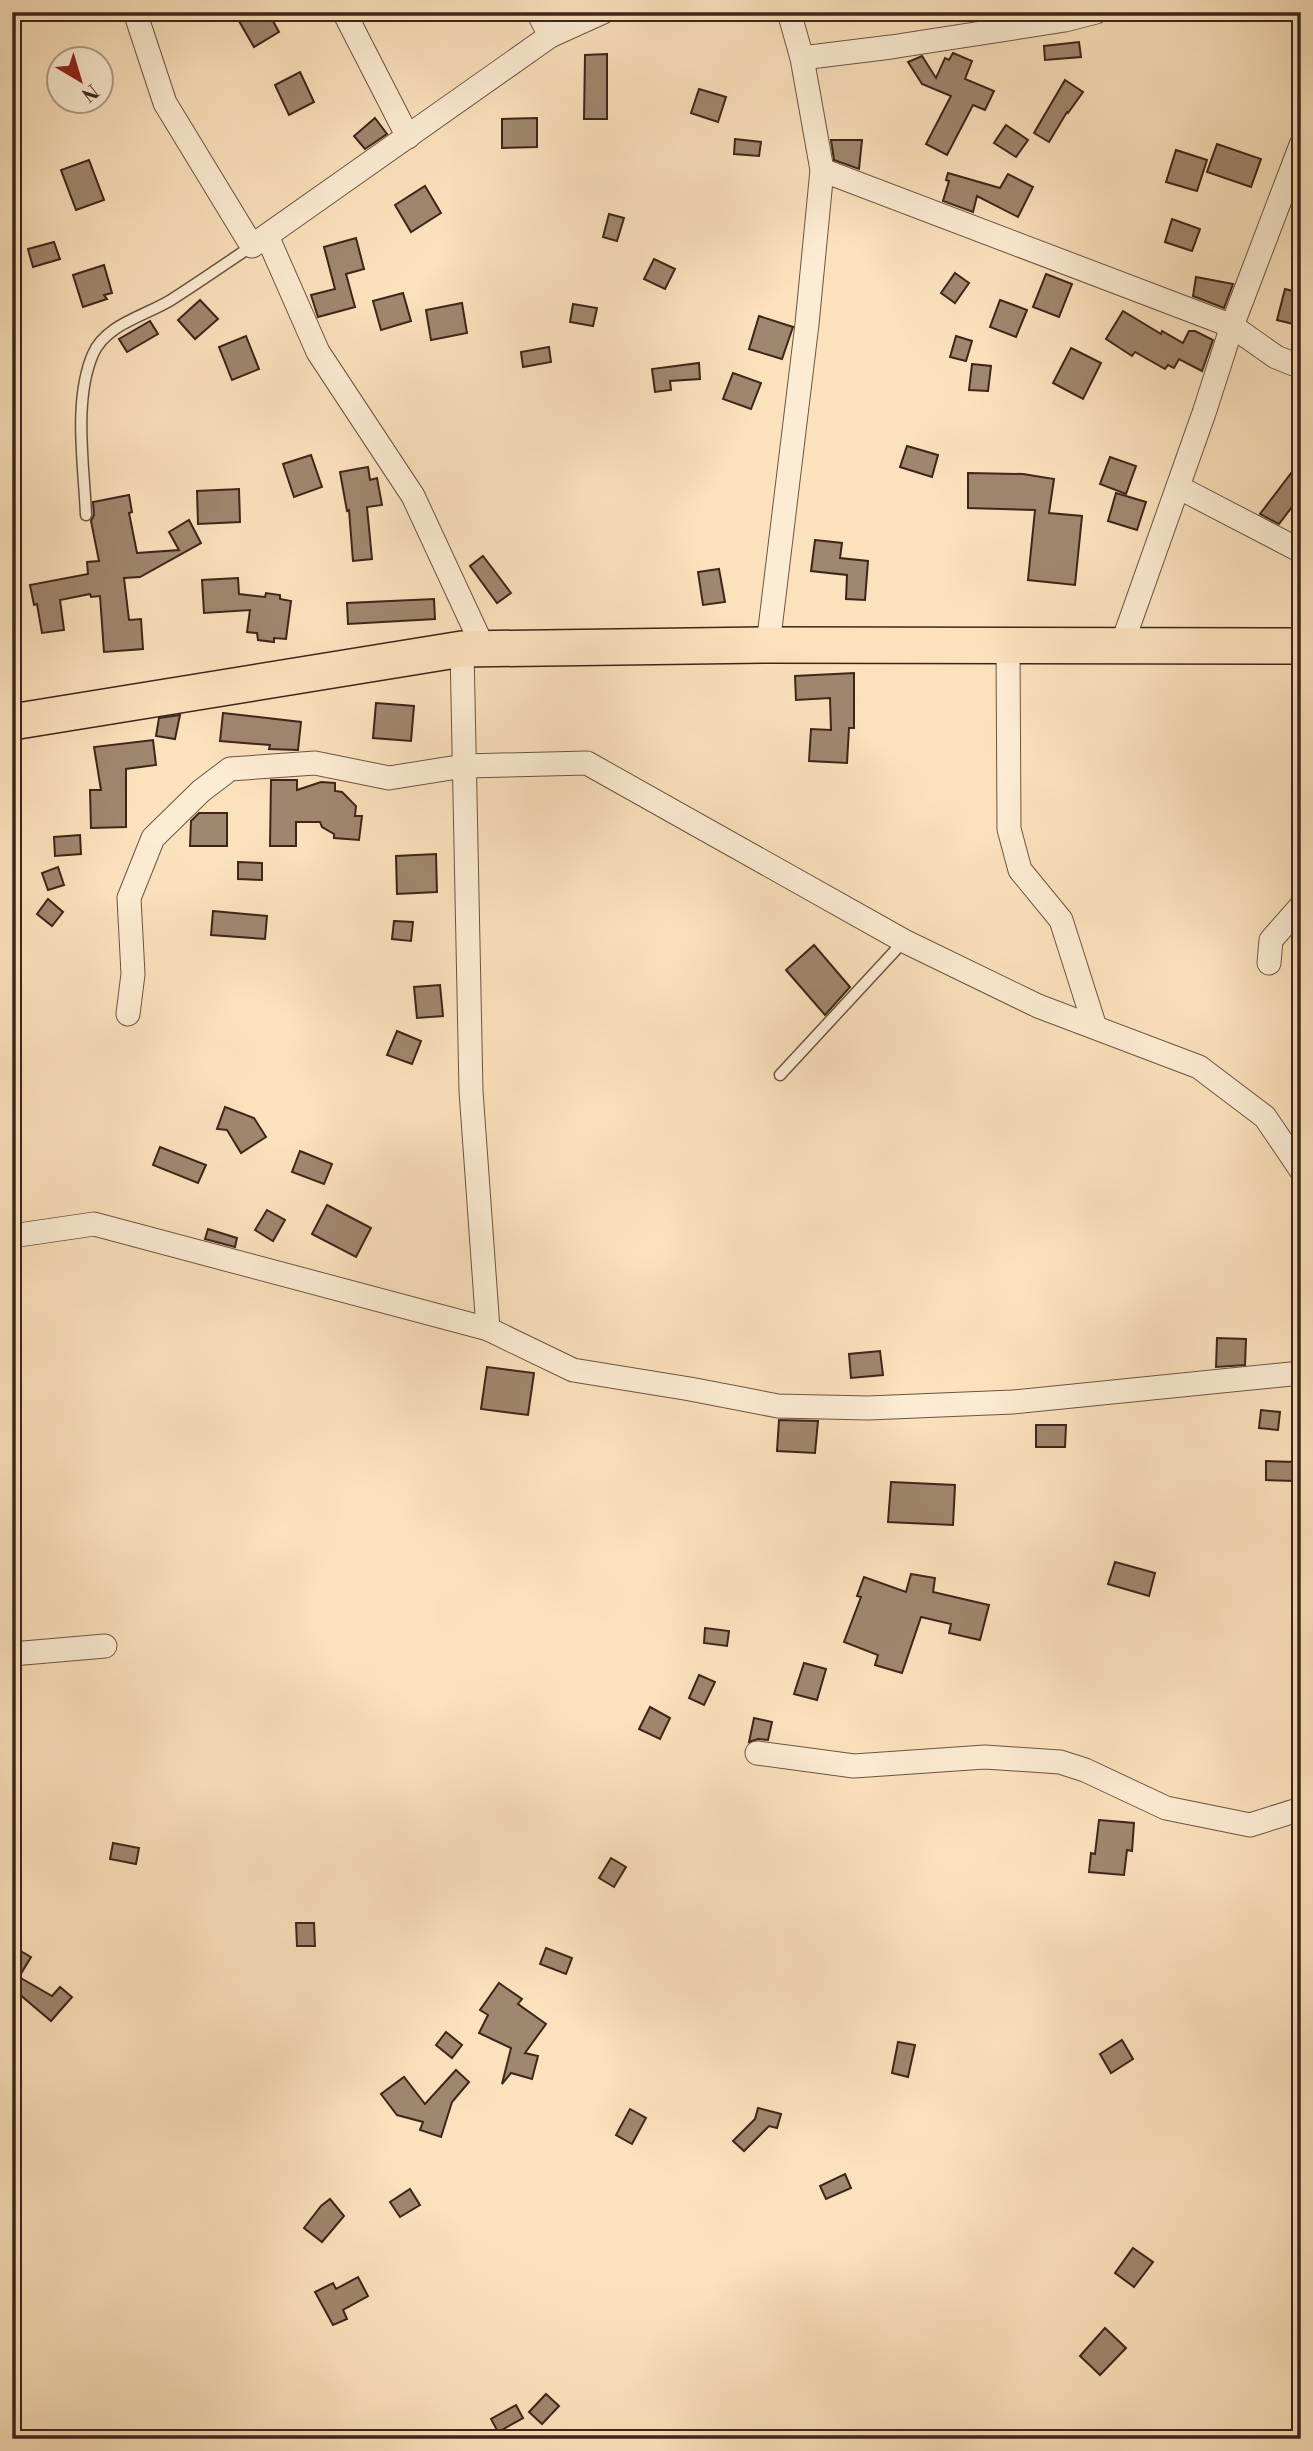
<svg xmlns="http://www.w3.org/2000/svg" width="1313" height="2451" font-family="'Libre Bodoni',serif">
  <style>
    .building { fill: #a0876f; stroke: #3d251b; stroke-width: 2 }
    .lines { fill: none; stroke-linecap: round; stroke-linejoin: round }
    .lane-casing { stroke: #6c5443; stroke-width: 13 }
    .street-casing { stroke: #6c5443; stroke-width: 25 }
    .primary-casing { stroke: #3d251b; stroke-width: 38 }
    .lane { stroke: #fcecd3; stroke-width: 10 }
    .street { stroke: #fcecd3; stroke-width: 23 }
    .primary { stroke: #fbe1bc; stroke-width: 35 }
  </style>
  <rect width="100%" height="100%" fill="#fbe1bc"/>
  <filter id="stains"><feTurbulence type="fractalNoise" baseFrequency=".00286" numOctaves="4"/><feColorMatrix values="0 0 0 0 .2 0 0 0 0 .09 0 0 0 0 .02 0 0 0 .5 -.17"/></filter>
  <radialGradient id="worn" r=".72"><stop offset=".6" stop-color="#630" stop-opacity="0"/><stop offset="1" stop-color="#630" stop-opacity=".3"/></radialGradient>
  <g class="building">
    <polygon points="254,12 268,12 279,32 254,47 239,21"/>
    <polygon points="1079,42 1081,57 1045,60 1044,46"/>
    <polygon points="953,53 972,61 965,79 994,91 985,110 973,105 947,155 926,144 951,96 922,84 908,62 922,56 936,78 945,58 949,60"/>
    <polygon points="607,54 607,119 584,119 585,55"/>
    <polygon points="300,72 314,102 289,115 275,85"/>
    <polygon points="1065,80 1083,92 1068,113 1067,112 1049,142 1034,133"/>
    <polygon points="699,89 726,97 718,122 691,113"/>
    <polygon points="375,118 387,134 365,149 354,136"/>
    <polygon points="537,118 537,147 502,148 502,119"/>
    <polygon points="1006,125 1028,140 1016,157 994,143"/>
    <polygon points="735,139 761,142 759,156 734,154"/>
    <polygon points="831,140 862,140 859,169 834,160"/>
    <polygon points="1217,144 1261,159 1251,187 1207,172"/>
    <polygon points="1176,150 1207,160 1197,191 1166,182"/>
    <polygon points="89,160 104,200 76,210 61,170"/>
    <polygon points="948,173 1000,188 1008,174 1033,187 1018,217 977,196 973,212 943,201 949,181 946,180"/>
    <polygon points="425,186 441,213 411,232 395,205"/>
    <polygon points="609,214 624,218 617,241 603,237"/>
    <polygon points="1172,219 1200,229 1192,251 1165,242"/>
    <polygon points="356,238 364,269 346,274 355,307 318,317 311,295 335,289 324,247"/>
    <polygon points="54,242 60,259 33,267 28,249"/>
    <polygon points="654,259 675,269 665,289 644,279"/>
    <polygon points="104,265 112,293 104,295 107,299 83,307 73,275"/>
    <polygon points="955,273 969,283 955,303 941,293"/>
    <polygon points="1046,274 1072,284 1059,317 1033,307"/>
    <polygon points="1196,277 1233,284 1224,308 1193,296"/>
    <polygon points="1285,289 1301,293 1301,326 1277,320"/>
    <polygon points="403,293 411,321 381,330 373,301"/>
    <polygon points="200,300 218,319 195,339 178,320"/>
    <polygon points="1000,300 1027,310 1016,337 990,327"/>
    <polygon points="462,303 467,333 431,340 426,310"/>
    <polygon points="573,304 597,308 593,326 570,322"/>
    <polygon points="1123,311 1161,334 1162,331 1183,343 1189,331 1195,331 1213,340 1202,371 1179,359 1174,368 1168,365 1165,369 1135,352 1132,356 1106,339"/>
    <polygon points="759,316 793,327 782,359 749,349"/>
    <polygon points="150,321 158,334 127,352 119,339"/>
    <polygon points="246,336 259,369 232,380 219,347"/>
    <polygon points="956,336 972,341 966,361 950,357"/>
    <polygon points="549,347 551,362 523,367 521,352"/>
    <polygon points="1071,348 1101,363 1083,399 1053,383"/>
    <polygon points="699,363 700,379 670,381 671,390 655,392 652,369"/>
    <polygon points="972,364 991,366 988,391 969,390"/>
    <polygon points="733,373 761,383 751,409 723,399"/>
    <polygon points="907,446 938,455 932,477 900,467"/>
    <polygon points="311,455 322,487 294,497 283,464"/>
    <polygon points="1110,457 1136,466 1126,494 1100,484"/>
    <polygon points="1301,460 1301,495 1279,524 1260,514"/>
    <polygon points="368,467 370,480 377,478 382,505 367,507 372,559 353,561 349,510 347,511 340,472"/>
    <polygon points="968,473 1023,474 1054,479 1049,513 1082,516 1075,585 1028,580 1035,510 968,508"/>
    <polygon points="239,489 240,522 198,524 197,491"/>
    <polygon points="1116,493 1146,502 1137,530 1108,521"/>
    <polygon points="129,495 132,512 129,513 137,553 179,550 169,532 189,520 201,543 140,577 124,578 129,620 141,619 143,649 104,652 100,596 91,597 90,594 60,600 64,630 42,633 37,604 34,605 30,585 88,574 87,562 99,561 91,521 94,515 93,502"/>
    <polygon points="815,540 842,543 840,558 868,561 865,600 846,599 847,575 811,571"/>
    <polygon points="483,556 511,593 497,603 470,566"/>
    <polygon points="719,569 725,602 703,605 698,572"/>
    <polygon points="238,578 239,594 265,597 266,593 280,595 280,599 291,601 286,639 274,638 274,642 258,640 257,633 247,632 250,610 204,613 202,580"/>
    <polygon points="434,599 435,619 348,624 347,603"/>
    <polygon points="854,673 854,728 849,728 847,763 809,761 811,729 831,730 830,698 796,700 795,676"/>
    <polygon points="376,703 414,706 411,741 373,738"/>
    <polygon points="223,713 301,722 298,750 269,749 270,745 220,741"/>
    <polygon points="180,715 175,739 156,736 159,718"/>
    <polygon points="153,740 156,765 126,769 126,827 91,828 90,790 101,790 94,747"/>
    <polygon points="271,780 297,780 297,790 321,782 335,783 335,791 342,792 356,806 355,816 362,816 359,840 334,838 334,834 322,827 320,822 296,822 296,846 270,846"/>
    <polygon points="199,813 227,813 227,846 190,846 191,821"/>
    <polygon points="80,835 81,854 55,856 54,837"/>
    <polygon points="436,854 437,892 397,894 396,856"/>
    <polygon points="238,862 262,863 262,880 238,879"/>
    <polygon points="58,867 64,885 48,890 42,873"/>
    <polygon points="48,899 63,912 52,926 37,914"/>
    <polygon points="213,911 267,916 265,939 211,935"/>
    <polygon points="394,921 413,922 411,941 392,939"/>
    <polygon points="814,945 850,987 825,1015 786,970"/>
    <polygon points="440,985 443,1016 417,1018 414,987"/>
    <polygon points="397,1031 421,1041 412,1064 387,1055"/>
    <polygon points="225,1107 254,1118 266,1137 241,1153 227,1130 217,1129"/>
    <polygon points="160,1147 206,1165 198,1183 153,1165"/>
    <polygon points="300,1151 332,1164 324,1184 292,1172"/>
    <polygon points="327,1205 371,1228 356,1257 312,1234"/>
    <polygon points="267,1210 285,1220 273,1241 255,1230"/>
    <polygon points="208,1229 237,1238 235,1247 205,1239"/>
    <polygon points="1217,1338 1246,1339 1245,1365 1216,1367"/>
    <polygon points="880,1351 883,1375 851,1378 849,1354"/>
    <polygon points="487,1367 534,1373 528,1415 481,1409"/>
    <polygon points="1261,1410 1280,1412 1278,1430 1259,1428"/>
    <polygon points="779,1420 818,1421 815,1453 777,1451"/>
    <polygon points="1036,1425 1066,1425 1065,1447 1036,1447"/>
    <polygon points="1266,1461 1295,1462 1294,1481 1266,1480"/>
    <polygon points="891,1482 955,1485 953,1525 888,1522"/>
    <polygon points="1115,1562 1155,1573 1149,1596 1108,1584"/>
    <polygon points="911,1574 935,1578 933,1592 989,1605 980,1640 949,1633 951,1624 921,1617 902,1673 875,1665 878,1655 844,1642 861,1597 857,1596 864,1577 906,1592"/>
    <polygon points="705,1628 729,1631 727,1646 704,1643"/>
    <polygon points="804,1663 826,1669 817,1700 794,1694"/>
    <polygon points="699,1675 715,1682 704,1705 689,1698"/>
    <polygon points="650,1707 670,1718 660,1739 639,1729"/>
    <polygon points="754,1718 772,1722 768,1740 758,1739 749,1742"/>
    <polygon points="1099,1820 1134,1823 1132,1851 1127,1850 1124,1875 1089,1872 1091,1853 1095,1854"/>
    <polygon points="113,1843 139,1848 136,1864 110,1859"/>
    <polygon points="611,1858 626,1867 614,1887 599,1878"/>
    <polygon points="296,1923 314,1923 315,1946 297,1946"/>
    <polygon points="12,1946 31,1957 19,1977 52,1996 60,1987 72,1997 51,2021 12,1988"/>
    <polygon points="546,1948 572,1958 566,1974 540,1964"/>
    <polygon points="499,1983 522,1999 518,2004 546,2024 525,2053 538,2056 532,2079 511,2073 502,2084 511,2048 479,2033 488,2015 480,2010"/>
    <polygon points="446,2032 462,2045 452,2058 436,2045"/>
    <polygon points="1122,2040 1133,2059 1111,2073 1100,2054"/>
    <polygon points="898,2042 915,2045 908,2077 892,2073"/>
    <polygon points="456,2070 469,2082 452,2102 441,2137 420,2130 423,2122 397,2115 381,2094 404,2077 425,2104"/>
    <polygon points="758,2108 781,2114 777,2128 769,2126 744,2151 733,2141 755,2119"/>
    <polygon points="630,2109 646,2118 632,2144 616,2135"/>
    <polygon points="845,2174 851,2188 826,2199 820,2186"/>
    <polygon points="410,2189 420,2205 400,2217 390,2202"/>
    <polygon points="330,2199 344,2216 322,2242 304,2228 321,2206"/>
    <polygon points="1133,2248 1153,2262 1134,2287 1115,2273"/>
    <polygon points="358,2277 368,2296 343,2310 347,2319 333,2325 315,2292 333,2283 336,2289"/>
    <polygon points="1105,2328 1126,2348 1100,2375 1080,2356"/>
    <polygon points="546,2394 559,2406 542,2424 529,2412"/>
    <polygon points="516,2405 523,2418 498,2432 491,2419"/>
  </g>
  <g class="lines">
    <defs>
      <g id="lane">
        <path d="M86,515C84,466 73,400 93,354C106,324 145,316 171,300C198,283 225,264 252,246"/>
        <polyline points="780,1075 904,941"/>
      </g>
      <g id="street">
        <polyline points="135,12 165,103 252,246 550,36 603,12"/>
        <polyline points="344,12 408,137"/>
        <polyline points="538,12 550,36"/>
        <polyline points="802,58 891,47 1065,20 1096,12"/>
        <polyline points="822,170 1232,326 1276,357 1301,367"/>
        <polyline points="267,236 318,352 413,496 484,649"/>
        <polyline points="1178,487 1301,551"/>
        <polyline points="768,645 807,324 822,170 802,58 789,12"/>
        <polyline points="1008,646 1009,829 1020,870 1061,920 1095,1027"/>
        <polyline points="1121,647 1204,413 1232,326 1301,145"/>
        <polyline points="462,649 471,1091 488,1329"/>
        <polyline points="1269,963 1271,940 1301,906"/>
        <polyline points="128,1014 133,974 129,898 153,838 201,791 230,769 315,763 389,778 464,766 587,763 904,941 1038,1006 1199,1067 1265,1117 1301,1170"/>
        <polyline points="12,1236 94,1224 488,1329 573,1370 690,1389 778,1406 868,1408 1013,1402 1301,1373"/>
        <polyline points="12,1654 105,1646"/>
        <polyline points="757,1753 854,1766 985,1757 1060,1762 1085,1770 1166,1808 1250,1825 1301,1809"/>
      </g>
      <polyline id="primary" points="12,722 462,649 768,645 1301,646"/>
    </defs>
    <use href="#lane" class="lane-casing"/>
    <use href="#street" class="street-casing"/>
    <use href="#primary" class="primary-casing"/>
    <use href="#lane" class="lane"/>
    <use href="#street" class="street"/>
    <use href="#primary" class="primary"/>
  </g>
  <rect width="1313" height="2451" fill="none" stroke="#fbe1bc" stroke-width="42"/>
  <rect x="14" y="14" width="1285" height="2423" fill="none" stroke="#3d251b" stroke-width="3.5"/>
  <rect x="21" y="21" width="1271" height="2409" fill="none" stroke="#3d251b" stroke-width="2"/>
  <g transform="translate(80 80) rotate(142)"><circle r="33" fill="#fcecd3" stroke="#b09c89" stroke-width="2"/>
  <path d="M0-5L12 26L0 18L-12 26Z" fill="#8f2418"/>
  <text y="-10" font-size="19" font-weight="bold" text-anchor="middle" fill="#3d251b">N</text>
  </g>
  <rect width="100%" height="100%" filter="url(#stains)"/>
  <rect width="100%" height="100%" fill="url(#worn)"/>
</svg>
